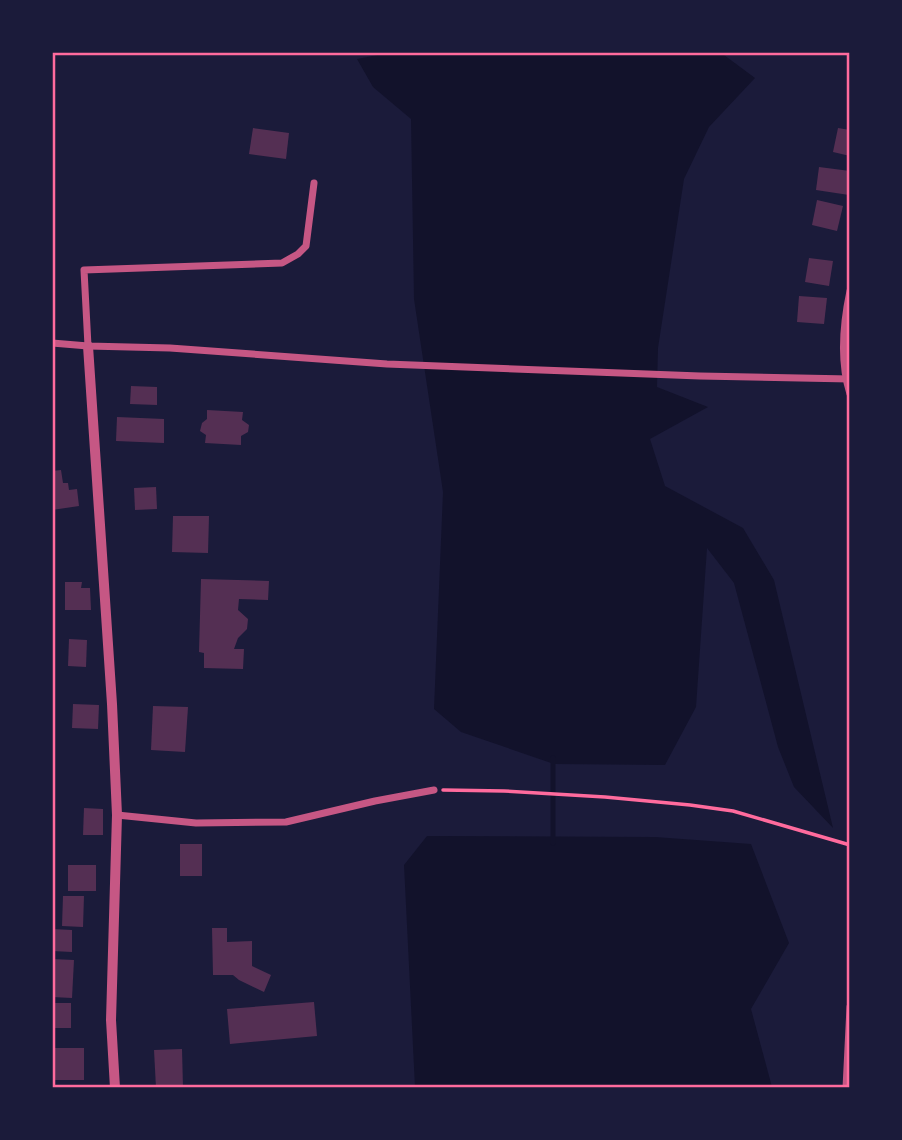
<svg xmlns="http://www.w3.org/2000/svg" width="902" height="1140" font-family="Helvetica,sans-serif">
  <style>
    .water { fill: #12122b }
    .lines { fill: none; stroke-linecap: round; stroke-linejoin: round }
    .stream { stroke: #12122b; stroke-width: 5 }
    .building { fill: #542f53 }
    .path { stroke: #ff6b9d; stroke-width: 3.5 }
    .minor { stroke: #c65784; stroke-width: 7 }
    .tertiary { stroke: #c65784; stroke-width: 10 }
    .neatline { fill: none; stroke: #ff6b9d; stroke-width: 2.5 }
  </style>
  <rect width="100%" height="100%" fill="#1b1b3a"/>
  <g class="water">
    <polygon points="393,52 720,52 755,78 709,127 684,179 658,348 657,387 708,407 650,439 665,486 743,528 774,580 833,828 794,787 778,747 734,583 707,548 696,707 665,765 554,764 461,732 434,709 443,492 414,299 411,119 373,87 357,59"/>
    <polygon points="427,836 655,837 751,844 789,943 751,1009 772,1087 415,1087 404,865"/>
  </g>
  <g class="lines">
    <polyline class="stream" points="553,843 553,758"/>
  </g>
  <g class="building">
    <polygon points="253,128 289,133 286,159 249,154"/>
    <polygon points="838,128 850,130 850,156 833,152"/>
    <polygon points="819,167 850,171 849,195 816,190"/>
    <polygon points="817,200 843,206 837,231 812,225"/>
    <polygon points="809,258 833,261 829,286 805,282"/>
    <polygon points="799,296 827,298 824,324 797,322"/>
    <polygon points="131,386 157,387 157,405 130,404"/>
    <polygon points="207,410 243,412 242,420 249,425 248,432 241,436 241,445 205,443 206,435 200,431 202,423 207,419"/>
    <polygon points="117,417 164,419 164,443 116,441"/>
    <polygon points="61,470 63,483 68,483 69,490 77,489 79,506 52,510 52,471"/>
    <polygon points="156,487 157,509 135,510 134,488"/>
    <polygon points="173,516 209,516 208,553 172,552"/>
    <polygon points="201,579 269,581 268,600 239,599 238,610 248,619 247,629 238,638 234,649 244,649 243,669 204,668 204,653 199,652"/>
    <polygon points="65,582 82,582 81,588 90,588 91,610 65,610"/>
    <polygon points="69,639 87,640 86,667 68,666"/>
    <polygon points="73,704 99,705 98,729 72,728"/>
    <polygon points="153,706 188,707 185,752 151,750"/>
    <polygon points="84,808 103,809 103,835 83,835"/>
    <rect x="180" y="844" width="22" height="32"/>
    <rect x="68" y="865" width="28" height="26"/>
    <polygon points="63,896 84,896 83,927 62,926"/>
    <polygon points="212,928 227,928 227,942 252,941 252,966 271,975 264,992 239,980 233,975 213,975"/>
    <polygon points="52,929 72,930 72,952 52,951"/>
    <polygon points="52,959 74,960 72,998 52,997"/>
    <polygon points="314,1002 317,1036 230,1044 227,1009"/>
    <rect x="52" y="1003" width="19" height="25"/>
    <rect x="52" y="1048" width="32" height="32"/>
    <polygon points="182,1049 183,1088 156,1088 154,1050"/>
  </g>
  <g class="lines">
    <polyline class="path" points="443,790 504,791 605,797 690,805 733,811 850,845"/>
    <g class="minor">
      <path d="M850,291C843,324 840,362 850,394"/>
      <polyline points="52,343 88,346 170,348 387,364 700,376 850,379"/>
      <polyline points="88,346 84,270 282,263 298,254 306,246 314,183"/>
      <polyline points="117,815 196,823 286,822 375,801 434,790"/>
      <polyline points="846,1088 850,1007"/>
    </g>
    <polyline class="tertiary" points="88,346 112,704 117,815 111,1020 115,1088"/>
  </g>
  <rect width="902" height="1140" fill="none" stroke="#1b1b3a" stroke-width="108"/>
  <rect x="54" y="54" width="794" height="1032" class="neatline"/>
</svg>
